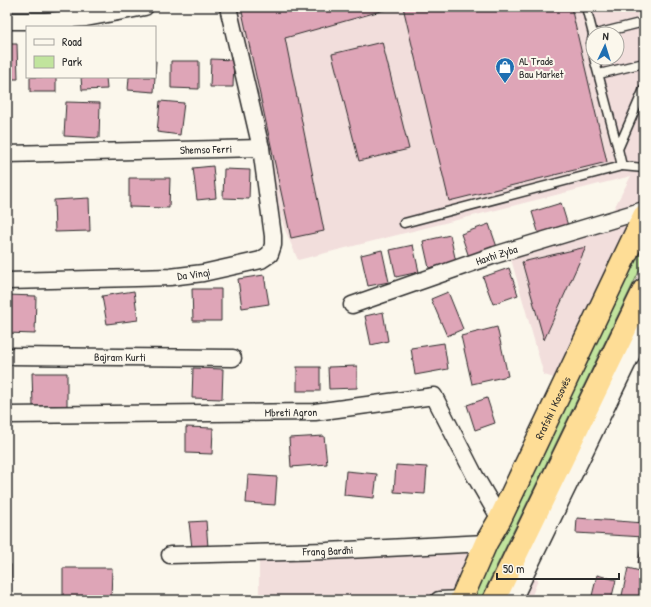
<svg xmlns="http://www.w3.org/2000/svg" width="651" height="607" font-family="'Patrick Hand',sans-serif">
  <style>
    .built { fill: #f2dedc; fill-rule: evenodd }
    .green { fill: #c1e49d; stroke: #768864 }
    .building { fill: #dea5b7; stroke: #2b2b2b }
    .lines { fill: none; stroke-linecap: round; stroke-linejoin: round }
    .lane-casing { stroke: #2b2b2b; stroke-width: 11 }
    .street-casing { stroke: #2b2b2b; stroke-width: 19 }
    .highway-casing { stroke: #2b2b2b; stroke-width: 25 }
    .lane { stroke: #fbf7ec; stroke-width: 8 }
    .street { stroke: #fbf7ec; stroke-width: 16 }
    .highway { stroke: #fedd96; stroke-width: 22 }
    .labels { text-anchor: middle; stroke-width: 4; stroke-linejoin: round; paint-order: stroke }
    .poi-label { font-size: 11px; fill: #2b2b2b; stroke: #fbf7ec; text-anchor: start }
    .street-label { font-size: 11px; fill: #2b2b2b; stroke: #fbf7ec }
  </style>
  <rect width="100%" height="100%" fill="#fbf7ec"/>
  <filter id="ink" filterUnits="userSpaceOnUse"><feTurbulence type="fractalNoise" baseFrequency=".025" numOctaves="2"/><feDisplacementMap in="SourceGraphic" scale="8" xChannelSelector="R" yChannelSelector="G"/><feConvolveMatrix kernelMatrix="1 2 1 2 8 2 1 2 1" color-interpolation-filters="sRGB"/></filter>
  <g filter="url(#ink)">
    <g class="built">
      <path d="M228,7H644V343L618,397L544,375L511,259L602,231L631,176L298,260L285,230L261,148ZM593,34H617V58H593Z"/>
      <polygon points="460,547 538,580 530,600 259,600 259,561"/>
    </g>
    <polygon class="green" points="644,240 644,261 480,600 469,600"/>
    <g class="building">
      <polygon points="241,7 395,7 285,38 324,231 291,238"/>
      <polygon points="403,7 571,7 607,162 449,201"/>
      <polygon points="382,42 409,149 359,161 332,54"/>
      <polygon points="7,44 17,44 18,79 7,79"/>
      <polygon points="211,59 234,60 233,87 210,87"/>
      <polygon points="155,61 156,61 154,92 128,90 129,77 155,77"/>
      <polygon points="171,61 199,61 199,89 171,88"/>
      <rect x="30" y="77" width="26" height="15"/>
      <polygon points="81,77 106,77 107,89 82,90"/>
      <polygon points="160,101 184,103 180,135 157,132"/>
      <polygon points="66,102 100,103 99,138 64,136"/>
      <polygon points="213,166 216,198 197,200 193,168"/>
      <polygon points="224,169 250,170 249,199 223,198"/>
      <polygon points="129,178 170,178 169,208 129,207"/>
      <polygon points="89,198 90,231 55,232 54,200"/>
      <polygon points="561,203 569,229 540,238 532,212"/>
      <polygon points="489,224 498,250 470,260 461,234"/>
      <polygon points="450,235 456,262 429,268 423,241"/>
      <polygon points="413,245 419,272 396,277 390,250"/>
      <polygon points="586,247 544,340 522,262"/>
      <polygon points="382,250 389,282 368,286 361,255"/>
      <polygon points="509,268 518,295 493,304 483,277"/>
      <polygon points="264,275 269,304 242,308 238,279"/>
      <polygon points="192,289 221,289 221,321 193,321"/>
      <polygon points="134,291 138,320 107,324 102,296"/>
      <polygon points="448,292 463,329 447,336 431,299"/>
      <polygon points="7,295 36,296 35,334 7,333"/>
      <polygon points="383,312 388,341 371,345 365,316"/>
      <polygon points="497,327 508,376 472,384 461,336"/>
      <polygon points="444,343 448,369 415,375 411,348"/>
      <polygon points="357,366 357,388 329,389 328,367"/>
      <rect x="297" y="367" width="23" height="24"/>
      <polygon points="193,368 223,369 222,399 192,398"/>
      <polygon points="32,373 67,373 67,406 33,406"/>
      <polygon points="487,398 495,423 475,430 467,405"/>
      <polygon points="186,427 213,428 212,454 186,453"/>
      <polygon points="324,436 327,464 291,467 289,438"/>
      <polygon points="396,465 427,467 425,494 394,492"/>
      <polygon points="346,471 377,474 374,498 344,495"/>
      <polygon points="248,475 277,477 275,505 246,503"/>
      <polygon points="577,518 644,523 644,537 576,533"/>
      <polygon points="206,521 208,547 192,548 189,522"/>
      <polygon points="641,549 644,549 644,564 638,563"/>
      <rect x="7" y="565" width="4" height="30"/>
      <polygon points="63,568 112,568 111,600 63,600"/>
      <polygon points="628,568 644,572 643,600 621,600"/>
      <polygon points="597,575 616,580 611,600 591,600"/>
    </g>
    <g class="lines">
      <defs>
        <g id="lane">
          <polyline points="586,7 593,34"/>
          <polyline points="596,34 644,22"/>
          <polyline points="593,36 591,44 593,53"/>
          <polyline points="594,58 618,149"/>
          <polyline points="599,74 644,63"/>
          <polyline points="644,89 618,149 622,166 644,168"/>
          <polyline points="404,223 622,166"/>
        </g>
        <g id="street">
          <polyline points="7,21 45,21 86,18 145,7"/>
          <path id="s1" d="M7,154L261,148"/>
          <path id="s2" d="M7,281L136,278L170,277L203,273L261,260L270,254L273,245V236L261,148L228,7"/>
          <path id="s3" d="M352,305L495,255L644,210"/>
          <path id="s4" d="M7,356L233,358"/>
          <path id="s5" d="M7,415L315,412L434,396L475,476L500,519"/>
          <path id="s6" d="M170,555L327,551L486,543"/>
          <polyline points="439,600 462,599"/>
          <polyline points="513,600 644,329"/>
        </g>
        <g id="highway">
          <path id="s7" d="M461,600L486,543L500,519L644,216"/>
          <polyline points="494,600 644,290"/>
        </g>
      </defs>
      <use href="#lane" class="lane-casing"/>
      <use href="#street" class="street-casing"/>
      <use href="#highway" class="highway-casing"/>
      <use href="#lane" class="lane"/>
      <use href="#street" class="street"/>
      <use href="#highway" class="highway"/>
    </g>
  </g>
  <defs>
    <symbol id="shop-pin" viewBox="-11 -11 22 30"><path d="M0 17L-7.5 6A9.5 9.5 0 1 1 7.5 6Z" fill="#1f6fb2" stroke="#fbf7ec"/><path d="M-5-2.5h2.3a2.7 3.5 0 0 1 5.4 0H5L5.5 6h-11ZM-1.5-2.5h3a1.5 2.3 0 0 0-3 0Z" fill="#fff"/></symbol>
  </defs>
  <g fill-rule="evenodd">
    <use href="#shop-pin" x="494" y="56" width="22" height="30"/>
  </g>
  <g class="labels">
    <g class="poi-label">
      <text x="519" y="65">AL Trade<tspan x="519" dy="13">Bau Market</tspan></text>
    </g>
    <g class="street-label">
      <text dy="4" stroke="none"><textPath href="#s1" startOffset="199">Shemso Ferri</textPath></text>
      <text dy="4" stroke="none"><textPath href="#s3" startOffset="153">Haxhi Zyba</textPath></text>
      <text dy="4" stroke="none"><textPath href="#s2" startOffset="187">Da Vinqi</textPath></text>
      <text dy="4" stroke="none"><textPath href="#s4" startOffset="113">Bajram Kurti</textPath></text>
      <text dy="4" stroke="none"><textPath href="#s7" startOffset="213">Rrafshi i Kosovës</textPath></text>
      <text dy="4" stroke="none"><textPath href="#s5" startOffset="284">Mbreti Agron</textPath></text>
      <text dy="4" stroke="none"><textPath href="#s6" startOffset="158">Frang Bardhi</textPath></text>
    </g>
  </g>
  <rect width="651" height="607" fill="none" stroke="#fbf7ec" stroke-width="24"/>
  <rect x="12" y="12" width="627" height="583" fill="none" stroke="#2b2b2b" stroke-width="1.5" filter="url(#ink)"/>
  <rect x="26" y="26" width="130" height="52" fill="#fbf7ec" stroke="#a8a59f"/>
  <rect x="34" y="39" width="20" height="6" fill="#fbf7ec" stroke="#a8a59f"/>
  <text x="62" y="46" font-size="12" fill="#2b2b2b">Road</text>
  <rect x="34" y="56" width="20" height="12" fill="#c1e49d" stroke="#a8a59f"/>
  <text x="62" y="66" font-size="12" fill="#2b2b2b">Park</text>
  <g transform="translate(605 46) rotate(4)"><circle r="19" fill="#fbf7ec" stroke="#a8a59f"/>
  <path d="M0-3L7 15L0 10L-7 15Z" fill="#1f6fb2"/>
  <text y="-6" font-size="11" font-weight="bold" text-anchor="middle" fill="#2b2b2b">N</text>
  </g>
  <path d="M497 573v6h122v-6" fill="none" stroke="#2b2b2b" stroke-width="2"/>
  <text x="503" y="573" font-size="12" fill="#2b2b2b" stroke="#fbf7ec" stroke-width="3" paint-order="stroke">50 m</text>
</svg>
